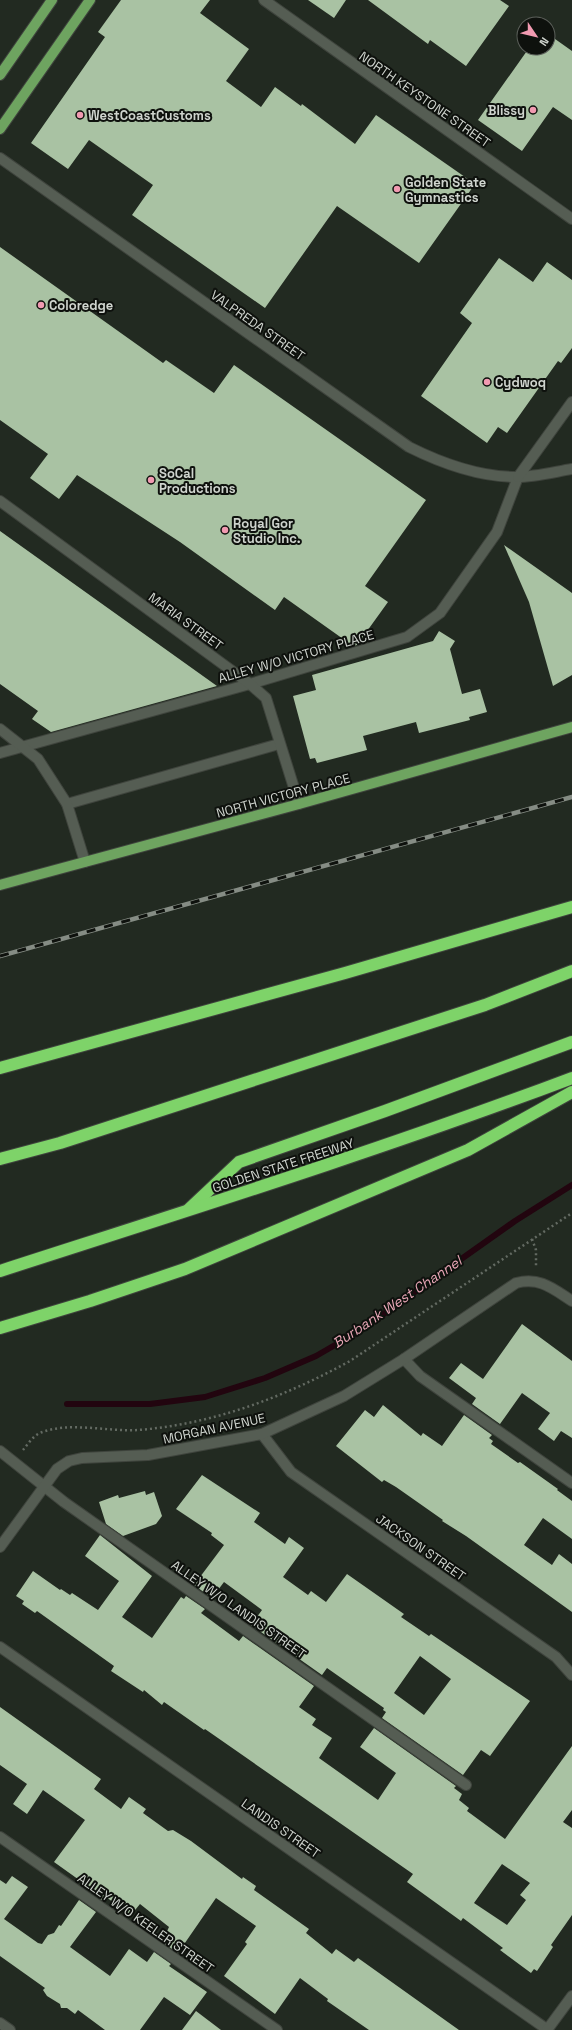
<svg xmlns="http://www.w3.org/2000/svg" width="572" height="2030" font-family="'Space Grotesk',sans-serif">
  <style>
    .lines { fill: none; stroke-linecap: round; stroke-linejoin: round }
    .stream { stroke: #22050f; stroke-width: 6 }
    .building { fill: #a9c2a3; fill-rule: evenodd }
    .service-casing { stroke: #3f443d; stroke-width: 12 }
    .minor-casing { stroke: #3f443d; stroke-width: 12 }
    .primary-casing { stroke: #3f443d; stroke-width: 12 }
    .motorway-casing { stroke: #3f443d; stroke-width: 14 }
    .path { stroke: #636a62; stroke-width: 2.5; stroke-dasharray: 2 3; stroke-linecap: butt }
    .service { stroke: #555d53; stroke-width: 10 }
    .minor { stroke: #555d53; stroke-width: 10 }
    .primary { stroke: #6ea460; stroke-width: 10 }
    .motorway { stroke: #7ed369; stroke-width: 12 }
    .rail-casing { stroke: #858c84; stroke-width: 4.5 }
    .rail { stroke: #0e110d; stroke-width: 3; stroke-dasharray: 9; stroke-linecap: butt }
    .poi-dot { fill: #f19ab1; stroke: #0e110d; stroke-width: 1.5 }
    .labels { text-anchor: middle; stroke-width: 4; stroke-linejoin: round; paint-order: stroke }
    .street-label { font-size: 13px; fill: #cfd4ce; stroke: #0e110d }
    .poi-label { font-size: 13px; font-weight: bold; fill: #cfd4ce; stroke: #0e110d; text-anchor: start }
    .water-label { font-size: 14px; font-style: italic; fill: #eca9b9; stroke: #0e110d }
  </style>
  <rect width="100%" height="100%" fill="#222a21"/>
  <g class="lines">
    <polyline class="stream" points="67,1404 150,1404 205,1397 265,1378 316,1356 361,1330 515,1221 572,1185"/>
  </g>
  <g class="building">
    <polygon points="121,0 210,0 200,13 249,49 226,81 261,107 275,87 301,106 302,104 355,144 376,115 475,184 419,263 337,206 265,308 132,215 153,185 89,140 68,169 31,143 105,37 98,32"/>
    <polygon points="308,0 346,0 334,18"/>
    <polygon points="368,0 500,0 509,6 466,66 430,40 428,44"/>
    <polygon points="548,34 572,51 572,120 553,107 522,151 478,120 529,48 548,48"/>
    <polygon points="0,247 163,363 166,360 214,393 234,365 426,500 365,586 388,602 357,645 353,646 284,597 275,610 180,542 77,475 59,499 30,478 48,454 0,420"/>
    <polygon points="499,258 533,282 547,262 572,280 572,348 561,363 558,361 507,433 498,427 487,443 421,396 472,323 460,313"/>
    <polygon points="0,531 217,686 51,732 32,719 38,711 0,684"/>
    <polygon points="504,545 572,593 572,675 553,686 529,602"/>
    <polygon points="439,631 455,641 450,649 462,694 480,689 487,712 469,717 470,720 419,733 416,722 363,736 367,750 317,763 315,758 310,759 293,696 316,690 312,675 433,641"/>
    <polygon points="522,1324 572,1361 572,1438 561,1431 554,1441 538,1429 550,1413 522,1393 500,1424 472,1404 476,1398 449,1378 461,1363 483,1379"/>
    <polygon points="383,1405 421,1436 423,1433 442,1446 464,1415 492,1435 489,1438 493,1441 491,1444 518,1463 520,1462 558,1489 557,1490 572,1501 572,1539 543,1518 524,1545 552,1565 559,1554 572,1564 572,1612 466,1536 442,1521 443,1520 396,1487 384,1480 382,1482 336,1446 365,1410 374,1417"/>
    <path d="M202,1475L260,1513L254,1522L285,1544L289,1537L304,1548L283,1577L308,1595L311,1591L326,1602L347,1574L404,1614L401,1617L429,1636L431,1634L530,1701L490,1756L481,1750L463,1775L382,1718L386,1712L383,1710L384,1708L327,1668L322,1675L251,1625L262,1610L224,1582L212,1598L194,1585L224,1545L211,1535L212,1533L176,1509ZM420,1656L451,1679L424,1715L394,1693Z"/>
    <polygon points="145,1491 146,1495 154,1492 162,1516 156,1524 123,1536 106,1524 99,1502 118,1495 119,1498"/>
    <path d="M100,1535L152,1576L122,1617L152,1638L181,1597L184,1599L186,1596L205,1609L201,1613L239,1641L243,1636L314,1686L299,1707L316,1719L312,1725L332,1738L319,1758L378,1800L396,1773L360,1747L374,1728L456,1786L454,1788L462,1794L459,1800L469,1808L467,1811L505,1839L572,1746V1810L563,1822L572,1828V1915L551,1945L553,1947L537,1971L534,1969L531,1973L500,1950L503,1948L463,1918L461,1921L407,1882L413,1874L205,1729L204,1730L164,1702L162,1705L144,1690L143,1692L111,1671L114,1666L37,1611L35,1613L22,1604L24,1601L16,1596L33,1571L60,1590L61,1589L70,1595L72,1593L98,1610L119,1581L85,1556ZM502,1864L530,1883L520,1895L526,1900L507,1925L474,1903Z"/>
    <polygon points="0,1707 101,1779 94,1789 121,1809 129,1797 146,1809 143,1813 168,1831 173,1830 191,1841 242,1879 243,1877 256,1886 254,1890 309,1929 306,1933 332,1954 336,1949 354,1962 358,1958 459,2030 369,2030 327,2001 328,1999 300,1978 275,2014 224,1976 247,1944 245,1942 256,1926 216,1898 178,1953 162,1942 169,1927 140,1904 131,1915 106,1897 103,1901 87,1890 89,1887 54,1862 85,1820 43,1790 27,1814 13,1804 27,1784 0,1765"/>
    <polygon points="12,1876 28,1887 4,1919 38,1943 42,1944 48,1935 54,1933 59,1925 61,1926 79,1900 96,1912 70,1947 110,1976 129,1949 147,1962 154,1952 171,1964 169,1966 207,1992 190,2015 164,1997 140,2030 105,2030 78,2010 75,2014 67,2008 61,2008 60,2004 47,1996 43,1990 45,1988 0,1956 0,1880 6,1884"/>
    <polygon points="196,2011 221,2030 182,2030"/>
  </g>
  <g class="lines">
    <defs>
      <g id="service">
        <polyline points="0,753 250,684 407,637 440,613 497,532 518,477"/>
        <polyline points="67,804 279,744"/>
        <polyline points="404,1359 420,1376 572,1483"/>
        <polyline points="0,1451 64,1502 466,1785"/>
        <polyline points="0,1837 277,2030"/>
      </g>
      <g id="minor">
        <polyline points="264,0 572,219"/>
        <path d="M0,158L409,447C441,463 480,477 517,477C535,477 554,472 572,469"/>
        <polyline points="518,477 572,402"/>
        <polyline points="0,501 250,684 266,698 299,804"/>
        <polyline points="0,729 38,759 67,804 85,862"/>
        <polyline points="262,1434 291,1472 556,1657 572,1675"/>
        <path d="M0,1547L57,1469L69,1461L82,1458L148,1455L262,1434L344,1396L404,1359L516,1283C540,1277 552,1288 572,1301"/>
        <polyline points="0,1647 548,2030"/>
        <polyline points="0,2023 10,2030"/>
        <polyline points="547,2030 572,1996"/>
      </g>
      <g id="primary">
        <polyline points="0,75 52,0"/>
        <polyline points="0,129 90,0"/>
        <polyline points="0,885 299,804 572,727"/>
      </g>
      <g id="motorway">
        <polyline points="0,1068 345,973 572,907"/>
        <polyline points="0,1159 60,1143 485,1005 572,971"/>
        <polyline points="189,1209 239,1162 385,1111 572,1042"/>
        <path d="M0,1271C192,1209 384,1149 572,1078"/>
        <polyline points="0,1328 90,1301 185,1269 468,1150 572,1092"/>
      </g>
    </defs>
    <use href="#service" class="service-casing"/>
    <use href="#minor" class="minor-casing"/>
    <use href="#primary" class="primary-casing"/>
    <use href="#motorway" class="motorway-casing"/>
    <g class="path">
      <polyline points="532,1239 536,1250 536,1268"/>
      <path d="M23,1450C28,1444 33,1436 40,1433C68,1421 108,1432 138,1430C214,1424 284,1397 350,1361L572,1213"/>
    </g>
    <use href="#service" class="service"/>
    <use href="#minor" class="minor"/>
    <use href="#primary" class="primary"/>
    <use href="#motorway" class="motorway"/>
    <defs>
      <polyline id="rail" points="0,956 572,797"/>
    </defs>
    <use href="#rail" class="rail-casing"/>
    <use href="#rail" class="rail"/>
  </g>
  <g class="poi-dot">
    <circle cx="533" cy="110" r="4"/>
    <circle cx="80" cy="115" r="4"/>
    <circle cx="397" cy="189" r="4"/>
    <circle cx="41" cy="305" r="4"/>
    <circle cx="487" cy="382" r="4"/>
    <circle cx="151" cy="480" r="4"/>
    <circle cx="225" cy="530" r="4"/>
  </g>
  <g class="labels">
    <g class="street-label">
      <text transform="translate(425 99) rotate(35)" y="5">NORTH KEYSTONE STREET</text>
      <text transform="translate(258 325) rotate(35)" y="5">VALPREDA STREET</text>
      <text transform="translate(186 621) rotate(36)" y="5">MARIA STREET</text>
      <text transform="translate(296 656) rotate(-16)" y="5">ALLEY W/O VICTORY PLACE</text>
      <text transform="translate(283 795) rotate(-15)" y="5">NORTH VICTORY PLACE</text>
      <text transform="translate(283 1165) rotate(-18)" y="5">GOLDEN STATE FREEWAY</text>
      <text transform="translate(214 1428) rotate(-12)" y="5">MORGAN AVENUE</text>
      <text transform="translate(421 1547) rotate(35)" y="5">JACKSON STREET</text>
      <text transform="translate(239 1609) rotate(35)" y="5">ALLEY W/O LANDIS STREET</text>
      <text transform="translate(281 1828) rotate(35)" y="5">LANDIS STREET</text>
      <text transform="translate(146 1923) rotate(35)" y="5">ALLEY W/O KEELER STREET</text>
    </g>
    <g class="poi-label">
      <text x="525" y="115" text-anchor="end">Blissy</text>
      <text x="88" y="120">WestCoastCustoms</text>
      <text x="405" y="187">Golden State<tspan x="405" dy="15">Gymnastics</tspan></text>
      <text x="49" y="310">Coloredge</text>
      <text x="495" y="387">Cydwoq</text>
      <text x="159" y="478">SoCal<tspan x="159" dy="15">Productions</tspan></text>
      <text x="233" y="528">Royal Gor<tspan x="233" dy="15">Studio Inc.</tspan></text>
    </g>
    <g class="water-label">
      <text transform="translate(397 1302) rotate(-34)" y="5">Burbank West Channel</text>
    </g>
  </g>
  <g transform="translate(536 36) rotate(125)"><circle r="19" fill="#0e110d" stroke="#5b5f5a"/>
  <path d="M0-3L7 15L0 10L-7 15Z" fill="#f19ab1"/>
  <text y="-6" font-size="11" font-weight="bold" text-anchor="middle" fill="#cfd4ce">N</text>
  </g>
</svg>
